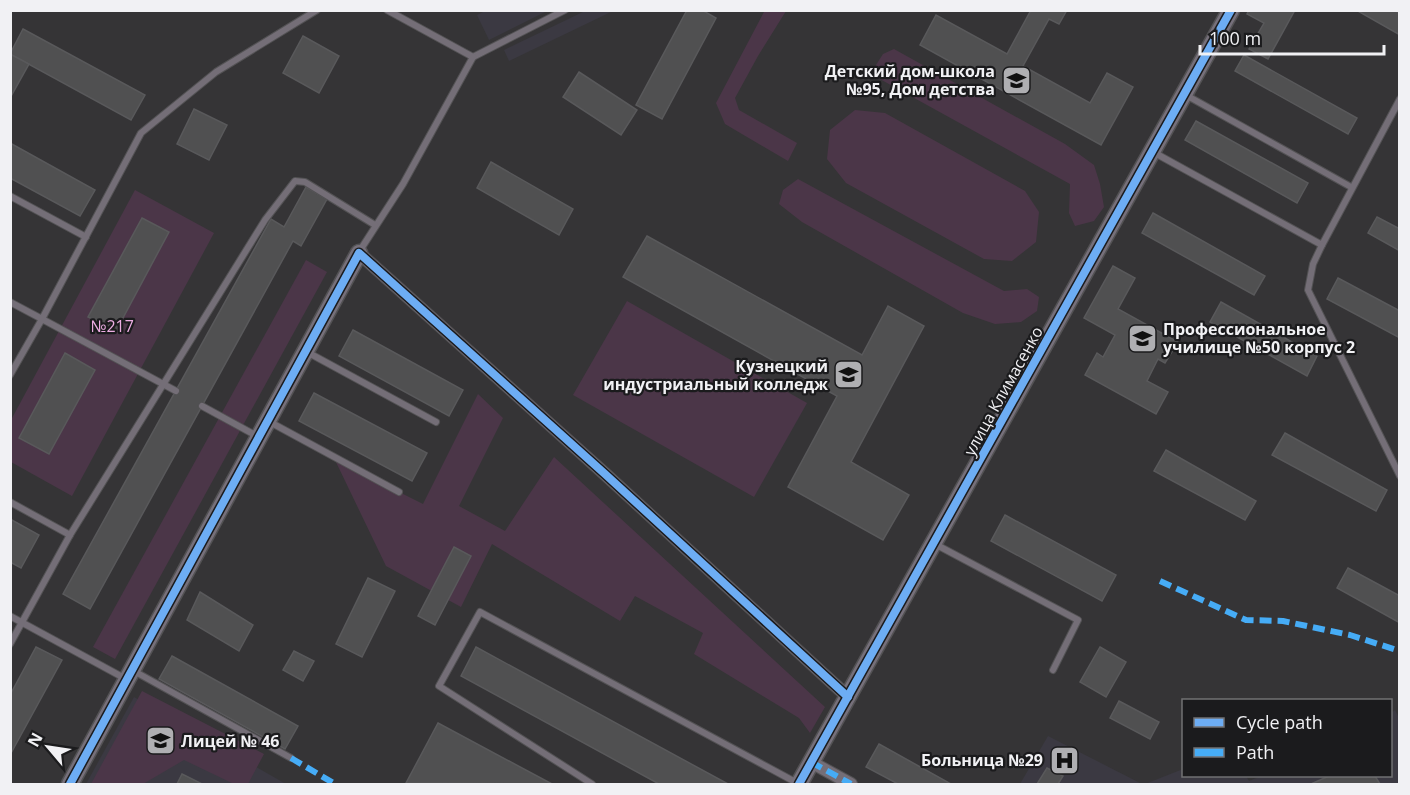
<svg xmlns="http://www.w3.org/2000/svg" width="1410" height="795" font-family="'Open Sans',sans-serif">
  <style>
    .built { fill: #3b3942 }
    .green { fill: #4b3648 }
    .building { fill: #505051; stroke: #59595b; stroke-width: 1.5 }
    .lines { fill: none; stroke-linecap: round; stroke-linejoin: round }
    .lane-casing { stroke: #535254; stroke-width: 8 }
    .street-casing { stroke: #535254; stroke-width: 14 }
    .secondary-casing { stroke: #535254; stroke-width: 19 }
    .lane { stroke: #746e77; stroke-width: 6 }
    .street { stroke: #746e77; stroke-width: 12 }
    .secondary { stroke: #76707b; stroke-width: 16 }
    .quiet { stroke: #46acf6; stroke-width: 6; stroke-dasharray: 12 6; stroke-linecap: butt }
    .cycleway-casing { stroke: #1b1b1d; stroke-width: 11 }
    .cycleway { stroke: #6dadf4; stroke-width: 8 }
    .labels { text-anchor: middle; stroke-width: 4.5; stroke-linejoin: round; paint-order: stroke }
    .poi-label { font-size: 16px; font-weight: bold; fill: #f1f1f4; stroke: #1b1b1d; text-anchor: end }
    .park-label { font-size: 16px; fill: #edaee3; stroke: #1b1b1d }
    .street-label { font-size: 16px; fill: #f1f1f4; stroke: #1b1b1d }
  </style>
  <rect width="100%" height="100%" fill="#353436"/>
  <g class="built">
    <polygon points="487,10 547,10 547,11 489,40 477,15"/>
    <polygon points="585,11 613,11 509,61 504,50"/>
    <polygon points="134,697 286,784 86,784"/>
    <polygon points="1395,710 1399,718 1399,784 1145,784 1183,769 1184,776 1246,776 1249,781 1261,776 1390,776 1391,713"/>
    <polygon points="1048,736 1142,784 1020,784"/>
  </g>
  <g class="green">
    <polygon points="765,10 786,11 758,56 735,98 739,110 797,143 788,161 725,124 716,103"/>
    <polygon points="894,49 1065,144 1094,165 1100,184 1104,207 1094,221 1075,226 1069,213 1070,184 878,78 876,65 883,54"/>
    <polygon points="855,110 885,113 1025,191 1039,212 1036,242 1012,261 984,259 846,183 827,159 830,130"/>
    <polygon points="798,179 1004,291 1027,289 1039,297 1037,311 1021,322 995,324 963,313 802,222 779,204 783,190"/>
    <polygon points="135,190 214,233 72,496 11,462 11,420"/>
    <polygon points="306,260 327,272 115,659 93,647"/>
    <polygon points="627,301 807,403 754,497 573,395"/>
    <polygon points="478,394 503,418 459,506 505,531 554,457 825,707 810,733 799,718 694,654 703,633 635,596 620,621 492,544 461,607 386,566 335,460 423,504"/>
    <polygon points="142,691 264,754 248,784 234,784 184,760 143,784 91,784"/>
  </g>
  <g class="building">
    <polygon points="687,10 702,10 716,18 662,119 636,105"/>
    <polygon points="1031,10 1067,10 1059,24 1049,19 1023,66 1090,103 1107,73 1133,87 1101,145 920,45 936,15 1007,54"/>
    <polygon points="1249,10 1295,10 1268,59 1249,49 1264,23 1247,14"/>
    <polygon points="1356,10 1394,10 1400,14 1400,35"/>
    <polygon points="23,29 145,95 131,120 10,54"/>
    <polygon points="303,36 339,56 319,93 283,73"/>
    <polygon points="10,54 29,64 10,98"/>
    <polygon points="1244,55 1357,118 1348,134 1235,71"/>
    <polygon points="579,72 637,110 621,135 563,97"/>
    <polygon points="194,109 227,125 209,160 177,144"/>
    <polygon points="1196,121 1308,183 1297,203 1185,140"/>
    <polygon points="10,143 95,190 80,216 10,178"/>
    <polygon points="491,162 573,209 559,235 477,188"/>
    <polygon points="306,187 327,199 301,246 293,241 90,609 63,594 271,219 284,227"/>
    <polygon points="1153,213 1265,276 1254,295 1142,233"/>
    <polygon points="1377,217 1400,229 1400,251 1368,233"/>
    <polygon points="142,218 169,232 116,331 88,317"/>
    <polygon points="647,236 862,355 888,306 924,326 851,462 909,495 883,540 788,487 837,396 623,277"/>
    <polygon points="1113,266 1135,278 1118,309 1178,342 1165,363 1158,359 1147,381 1168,392 1156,414 1085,375 1097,353 1103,357 1115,335 1084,318"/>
    <polygon points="1338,278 1400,311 1400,338 1327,299"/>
    <polygon points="1221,302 1317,356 1307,376 1210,322"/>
    <polygon points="353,330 463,390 449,416 339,356"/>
    <polygon points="65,353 95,370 49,454 19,438"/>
    <polygon points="314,393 427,453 412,481 299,421"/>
    <polygon points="1285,433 1387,490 1376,511 1272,455"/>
    <polygon points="1166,450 1256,501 1245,520 1154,471"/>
    <polygon points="1005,515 1116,575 1102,601 991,541"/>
    <polygon points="10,519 39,535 21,568 10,562"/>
    <polygon points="454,547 471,556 435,625 418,616"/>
    <polygon points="1348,568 1400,596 1400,623 1337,588"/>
    <polygon points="368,578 395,591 362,657 336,644"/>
    <polygon points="200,592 253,625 239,651 187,620"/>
    <polygon points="36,647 62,660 10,755 10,695"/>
    <polygon points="476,647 728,784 659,784 461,676"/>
    <polygon points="1100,647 1126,662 1106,697 1080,682"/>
    <polygon points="294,651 314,661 303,681 283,670"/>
    <polygon points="172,656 298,726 285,749 159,679"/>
    <polygon points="1119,701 1159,722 1150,739 1110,718"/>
    <polygon points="438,723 552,784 406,783"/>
    <polygon points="879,744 951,784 898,784 866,767"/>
    <polygon points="1047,768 1063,776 1058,784 1037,784"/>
    <polygon points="182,774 202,784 177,784"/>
    <polygon points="1329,776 1375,776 1380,784 1311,784"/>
  </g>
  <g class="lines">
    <defs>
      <g id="lane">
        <polyline points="473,57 565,10"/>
        <polyline points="1184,94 1351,187"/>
        <polyline points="1153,152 1322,245 1400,99"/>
        <polyline points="10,196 86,237"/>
        <polyline points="1322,245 1313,264 1308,290 1400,476"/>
        <polyline points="359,252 403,184 473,57 387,10"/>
        <polyline points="10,302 42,319 141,133 216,72 317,10"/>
        <polyline points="307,352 436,422"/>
        <polyline points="10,375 42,319 176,391"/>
        <polyline points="202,406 257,436"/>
        <polyline points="268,421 399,492"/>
        <polyline points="10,502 70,535"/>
        <polyline points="933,543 1078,620 1053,670"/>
        <polyline points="10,616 126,679"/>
        <polyline points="10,644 70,535 265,220 295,181 305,182 375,225"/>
        <polyline points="132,670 291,758"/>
        <polyline points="592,784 439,686 480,612 799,784"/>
      </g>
      <g id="street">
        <polyline points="359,253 605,474 848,697"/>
        <polyline points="811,762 851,784"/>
      </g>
      <g id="secondary">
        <polyline points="70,784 359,253"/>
        <polyline points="799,784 1231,10"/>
      </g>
    </defs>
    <use href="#lane" class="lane-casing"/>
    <use href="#street" class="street-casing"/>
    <use href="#secondary" class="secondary-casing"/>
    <use href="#lane" class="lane"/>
    <use href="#street" class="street"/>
    <use href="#secondary" class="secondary"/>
    <g class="quiet">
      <polyline points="1160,581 1246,620 1283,621 1350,635 1400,651"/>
      <polyline points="291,758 335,784"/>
      <polyline points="811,762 851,784"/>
    </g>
    <defs>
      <g id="cycleway">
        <polyline points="70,784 359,253 605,474 848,697"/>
        <polyline points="799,784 1231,10"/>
      </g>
    </defs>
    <use href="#cycleway" class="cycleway-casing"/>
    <use href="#cycleway" class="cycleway"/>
  </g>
  <defs>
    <symbol id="school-square" viewBox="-11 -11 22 22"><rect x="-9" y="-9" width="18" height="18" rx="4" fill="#afafb2" stroke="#1b1b1d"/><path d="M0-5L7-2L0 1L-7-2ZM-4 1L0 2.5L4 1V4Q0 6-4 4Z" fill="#111"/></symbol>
    <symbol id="university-square" viewBox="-11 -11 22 22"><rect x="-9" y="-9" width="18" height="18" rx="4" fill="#afafb2" stroke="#1b1b1d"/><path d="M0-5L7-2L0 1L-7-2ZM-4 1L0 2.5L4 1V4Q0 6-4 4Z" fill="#111"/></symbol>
    <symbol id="hospital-square" viewBox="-11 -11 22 22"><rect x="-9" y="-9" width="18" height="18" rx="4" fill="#afafb2" stroke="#1b1b1d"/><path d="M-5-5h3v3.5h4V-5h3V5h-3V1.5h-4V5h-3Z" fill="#111"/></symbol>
  </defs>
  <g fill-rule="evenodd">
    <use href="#school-square" x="1000" y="64" width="33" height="33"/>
    <use href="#university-square" x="1126" y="322" width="33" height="33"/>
    <use href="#university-square" x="832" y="358" width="33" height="33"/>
    <use href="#school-square" x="144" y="724" width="33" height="33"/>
    <use href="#hospital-square" x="1048" y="744" width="33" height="33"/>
  </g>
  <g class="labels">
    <g class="poi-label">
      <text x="995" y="77">Детский дом-школа<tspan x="995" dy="18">№95, Дом детства</tspan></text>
      <text x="1163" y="335" text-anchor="start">Профессиональное<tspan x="1163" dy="18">училище №50 корпус 2</tspan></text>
      <text x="828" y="372">Кузнецкий<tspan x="828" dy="18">индустриальный колледж</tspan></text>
      <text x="181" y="747" text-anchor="start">Лицей № 46</text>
      <text x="1043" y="766">Больница №29</text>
    </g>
    <g class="park-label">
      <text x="112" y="332">№217</text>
    </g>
    <g class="street-label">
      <text transform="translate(1003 391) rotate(-61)" y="6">улица Климасенко</text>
    </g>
  </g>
  <rect width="1410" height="795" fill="none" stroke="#f1f1f4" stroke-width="24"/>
  <rect x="1182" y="699" width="210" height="78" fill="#1b1b1d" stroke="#717173" stroke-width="1.5"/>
  <rect x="1194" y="718" width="30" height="9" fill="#6dadf4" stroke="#717173" stroke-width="1.5"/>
  <text x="1236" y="729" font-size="18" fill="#f1f1f4">Cycle path</text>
  <rect x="1194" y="748" width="30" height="9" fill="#46acf6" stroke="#717173" stroke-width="1.5"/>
  <text x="1236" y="759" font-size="18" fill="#f1f1f4">Path</text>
  <g transform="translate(48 747) rotate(299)" stroke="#1b1b1d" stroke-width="4.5" paint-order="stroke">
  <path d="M0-4.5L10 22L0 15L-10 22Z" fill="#f1f1f4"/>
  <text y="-9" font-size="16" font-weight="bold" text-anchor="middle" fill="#f1f1f4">N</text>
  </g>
  <path d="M1200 45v9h184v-9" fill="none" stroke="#f1f1f4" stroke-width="3"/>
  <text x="1209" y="45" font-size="18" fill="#f1f1f4" stroke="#1b1b1d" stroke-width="4.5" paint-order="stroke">100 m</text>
</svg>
